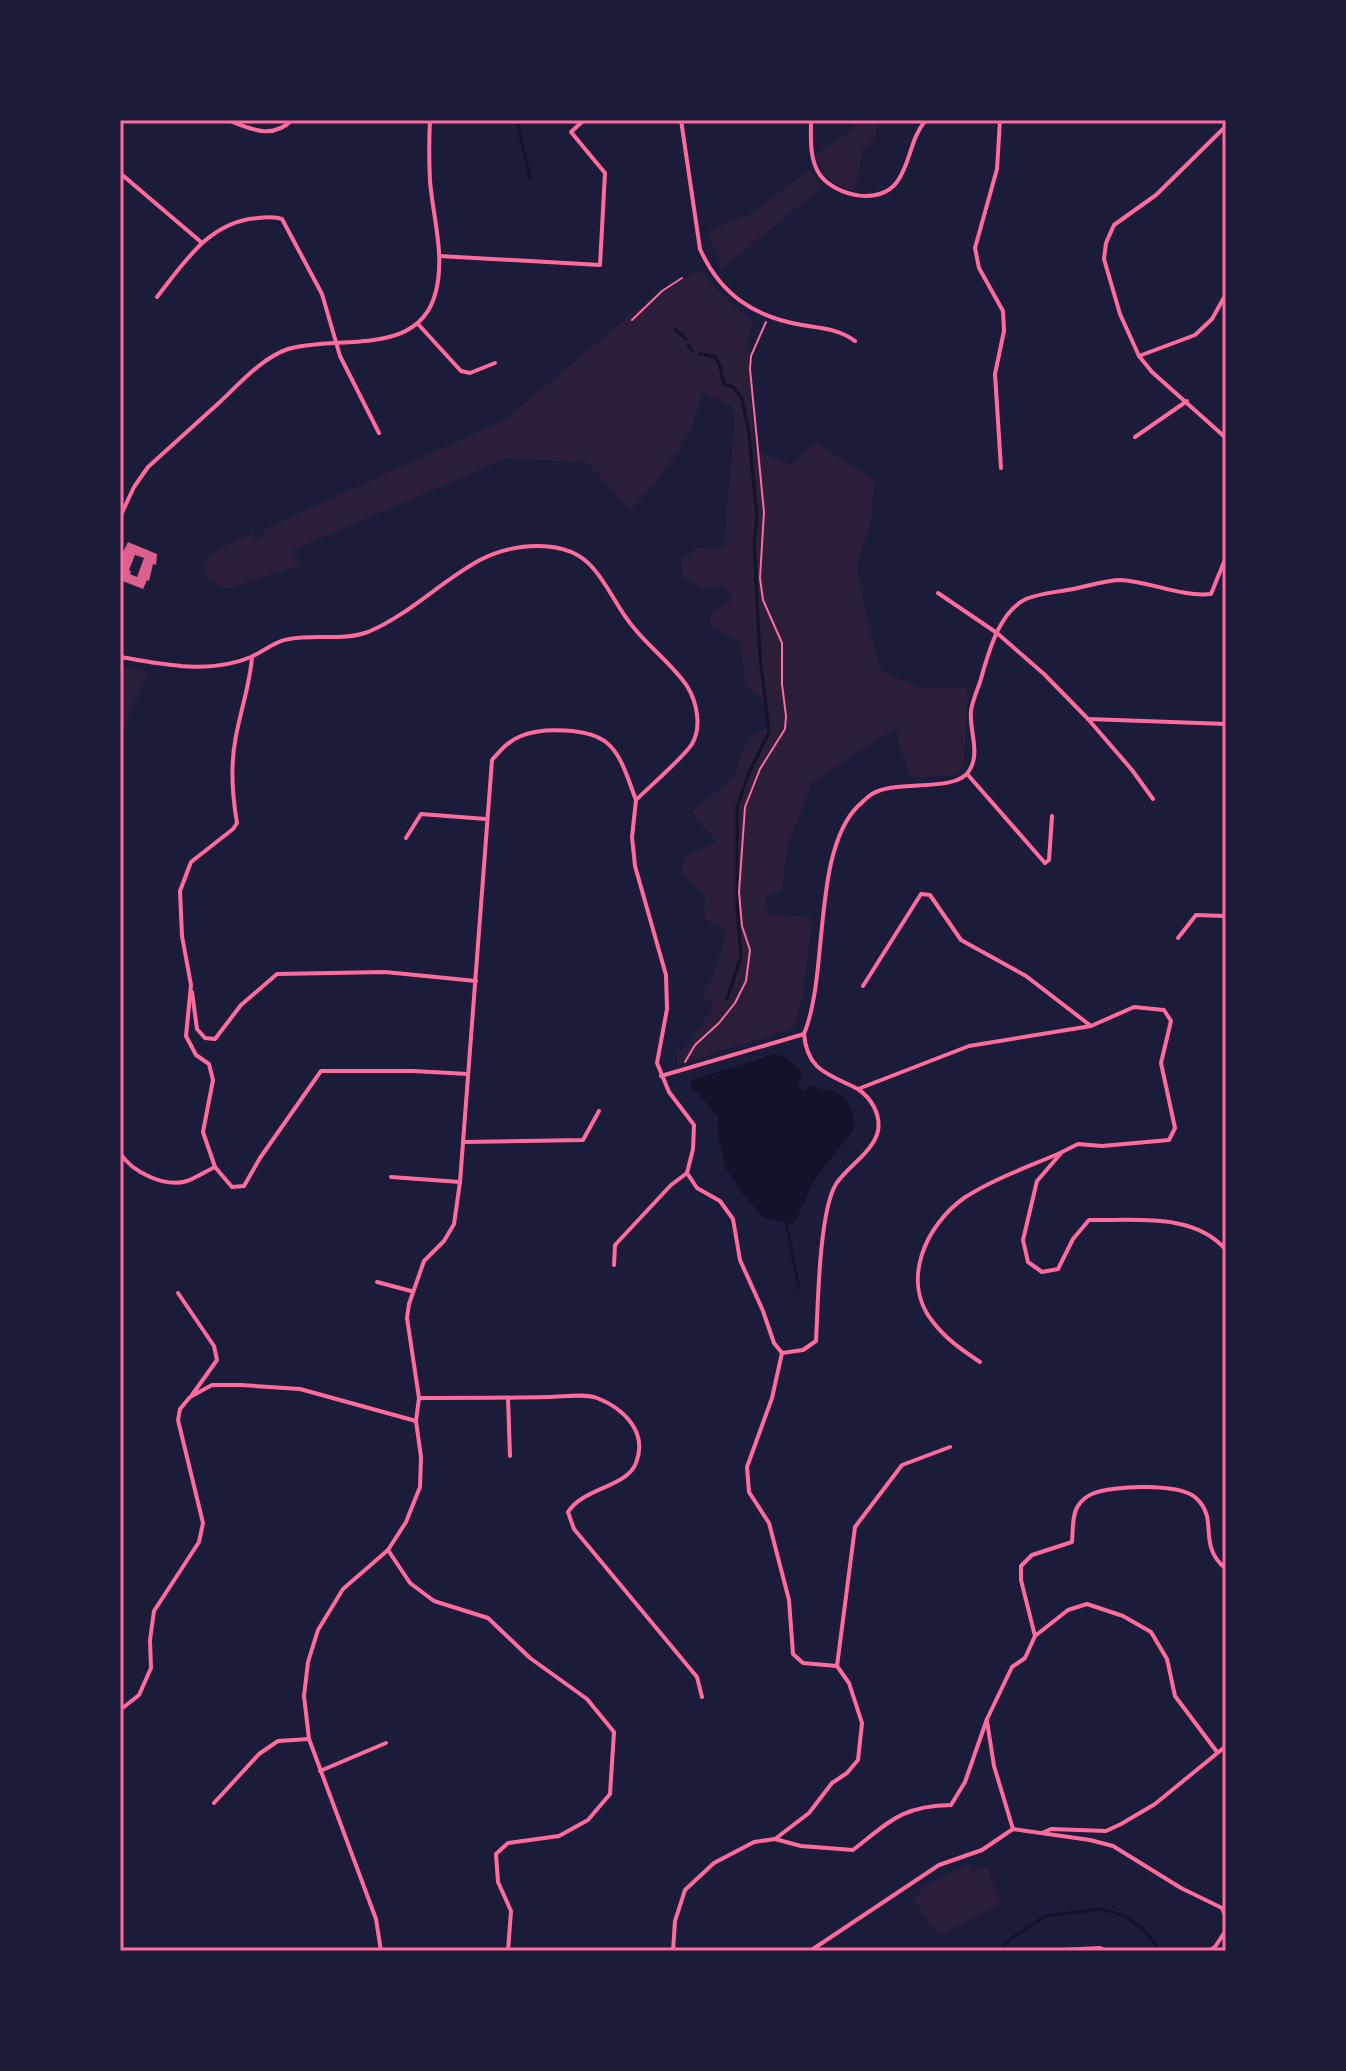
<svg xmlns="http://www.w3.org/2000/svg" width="1346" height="2071" font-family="Rubik,sans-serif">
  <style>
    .green { fill: #2a1e3b }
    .water { fill: #12122b }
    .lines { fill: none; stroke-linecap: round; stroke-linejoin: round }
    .stream { stroke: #12122b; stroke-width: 3 }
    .building { fill: #dd5f8e; fill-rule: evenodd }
    .path { stroke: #ff6b9d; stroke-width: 2 }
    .minor { stroke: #ff6b9d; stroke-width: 4 }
    .neatline { fill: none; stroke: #ff6b9d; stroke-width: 3 }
  </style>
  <rect width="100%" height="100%" fill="#1b1b3a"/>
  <g class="green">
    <path d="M859,120H878L875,139L863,150L855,191C833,185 824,177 815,156L852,129Z"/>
    <polygon points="810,170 822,187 722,269 707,231 750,214"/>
    <path d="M696,271L704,273L716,289L752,321L748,343L754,451L792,464L816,443L875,480L871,521L857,566L867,620L881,670L919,688H968L964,763L957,775L909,778L895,728L812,783L787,846L782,890L765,896L769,913L812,918L803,993L794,1028L677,1065V1051L687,1046L714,1006L703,997L718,962L726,930L704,919L705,896L681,873L684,856L717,842L691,812L733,778L748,738L767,728L763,701L746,685L740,643L709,626L711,612L732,600L725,585L700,589L682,576L681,560L697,548L724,549L735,415L731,405L701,393C695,438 660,477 631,510L587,463L507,458L293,550L301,565L226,589L208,580L203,562L220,548L253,533L255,539L263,536L262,530L504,420L640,307Z"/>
    <polygon points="120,666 148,672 120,738"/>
    <polygon points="969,1864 972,1872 987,1867 1001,1903 939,1936 913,1899 919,1895 919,1889"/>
  </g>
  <path class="water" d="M775,1054L786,1057L802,1073L798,1083L802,1090H805L811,1085C818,1091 825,1088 834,1091C849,1096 856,1115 854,1129L815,1179L794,1224L764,1218L742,1193L725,1167L718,1133V1116L691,1086L692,1080Z"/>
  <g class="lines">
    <g class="stream">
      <polyline points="517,120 530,178"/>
      <polyline points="675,329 686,339"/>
      <polyline points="688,345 692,351"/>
      <polyline points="700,354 715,357 719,363 724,384 733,387 742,399 749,434 757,517 754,542 760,657 769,732 748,775 737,807 737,906 741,956 727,999"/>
      <polyline points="786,1222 799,1288"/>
      <polyline points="999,1951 1012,1938 1045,1916 1102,1909 1124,1916 1144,1930 1157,1946 1158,1951"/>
    </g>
  </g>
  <path class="building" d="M128,542L157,554L156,565L153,564L149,581L147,580L143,589L120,580V558ZM135,555L144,558L137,577L130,574L131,571L129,570Z"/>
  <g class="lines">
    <g class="path">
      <polyline points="632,320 662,291 682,278"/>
      <polyline points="685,1062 695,1045 719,1023 735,1003 746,981 750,950 742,926 739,892 745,807 760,769 785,729 786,716 782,684 782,643 763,600 760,578 764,512 750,369 751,356 766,322"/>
    </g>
    <g class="minor">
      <path d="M228,120C251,129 272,140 292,120"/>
      <path d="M681,120L700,249C720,294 754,317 802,325C821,328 839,329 855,341"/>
      <path d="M811,120C811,138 809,159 820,175C836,196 879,206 897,182C911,163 910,138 926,120"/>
      <polyline points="1000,120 997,169 975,248 979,268 1003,311 1004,331 995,374 1001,468"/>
      <polyline points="1226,126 1156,195 1114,225 1106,243 1104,259 1120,314 1139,356 1152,372 1226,438"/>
      <polyline points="120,173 201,242"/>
      <polyline points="439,256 600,265 605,173 571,132 584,120"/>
      <path d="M157,297C184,263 209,221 258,218C266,217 274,216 282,219L322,294L340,356L379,433"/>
      <polyline points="418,324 461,371 470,373 495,363"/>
      <polyline points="1139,356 1195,335 1212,319 1226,294"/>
      <polyline points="1135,437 1187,401"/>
      <path d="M120,517L134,487L148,467C172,445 197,423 221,401C240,383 262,358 288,349C337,334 420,359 436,291C445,255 433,217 430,181C429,161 429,140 430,120"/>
      <polyline points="938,593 997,633 1044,674 1088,719 1226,724"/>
      <path d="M120,657C164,664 208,675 251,657C265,651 274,641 289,639C315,634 343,641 368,632C409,615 441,581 480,560C513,543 567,537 593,568C609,586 618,610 634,628C650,648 673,665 687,686C697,702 702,727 692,744C683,758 649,787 636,800L632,837L635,866L666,975L667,1009L657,1063L669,1092L694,1125L693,1149L687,1173L697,1188L720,1201L733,1219L740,1260L763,1311L774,1343L782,1353L803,1350L816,1341C818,1306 819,1212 836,1184C848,1166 873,1152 878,1131C881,1114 871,1098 858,1089"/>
      <path d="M252,657C250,684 241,709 236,736C230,765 232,794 237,823L233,829L191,862L180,891L182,936L191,985L186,1036L196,1055L209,1064L213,1080L203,1132L215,1167L232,1187L244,1186L260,1158L321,1071H413L468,1074"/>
      <polyline points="1088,719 1132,770 1153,799"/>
      <polyline points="968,775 1045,863"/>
      <polyline points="406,838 421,814 486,819"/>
      <polyline points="1045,863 1049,860 1052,816"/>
      <polyline points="1178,938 1196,915 1226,916"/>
      <polyline points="863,986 921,894 930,895 961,940 1026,976 1091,1026"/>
      <polyline points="192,992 197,1029 205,1038 215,1039 241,1005 277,974 385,972 476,981"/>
      <path d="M804,1034C829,974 812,852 858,806C862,803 867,797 872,794C896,779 956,793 969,771C981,753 969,731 971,711C972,702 977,691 980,682C988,655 998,612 1026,599C1040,593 1058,592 1073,589C1088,586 1106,580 1121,580C1152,582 1180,597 1211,594L1226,557"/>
      <path d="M661,1076L804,1034C807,1071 829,1074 858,1089L969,1046L1091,1026L1134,1007L1164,1010L1171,1021L1161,1063L1175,1128L1169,1140L1102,1146L1078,1144L1062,1152L1037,1181L1023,1240L1028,1262L1042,1272L1058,1269L1073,1239L1089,1220C1134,1221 1194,1212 1226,1250"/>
      <polyline points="463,1142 583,1140 599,1111"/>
      <path d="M120,1153C132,1172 165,1188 187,1181C196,1178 206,1171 215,1167"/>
      <polyline points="391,1177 460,1182"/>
      <polyline points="614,1265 615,1245 671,1185 687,1173"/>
      <polyline points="377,1282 411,1291"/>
      <polyline points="178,1293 214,1346 217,1360 192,1395"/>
      <polyline points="782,1353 772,1398 747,1467 749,1492 769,1523 789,1600 793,1654 803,1663 837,1666 855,1527 902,1465 950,1447"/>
      <path d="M980,1362C962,1350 946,1339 933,1322C900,1281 926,1225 964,1198C993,1179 1028,1167 1060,1153"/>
      <path d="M419,1398C462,1398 505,1398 548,1397C563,1397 584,1393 597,1398C625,1409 648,1433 636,1463C627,1487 583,1488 568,1512L574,1529L697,1677L702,1697"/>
      <polyline points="508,1398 510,1456"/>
      <polyline points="388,1550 410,1583 434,1601 488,1618 530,1658 587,1699 614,1732 610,1794 588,1820 559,1836 508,1843 496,1854 498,1882 511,1911 508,1951"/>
      <polyline points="1035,1636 1068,1610 1087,1604 1123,1616 1151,1632 1167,1659 1175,1696 1217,1752"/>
      <polyline points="120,1710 139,1695 151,1668 150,1640 154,1611 199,1542 203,1523 178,1420 180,1409 190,1397 212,1385 241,1385 300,1389 416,1421"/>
      <polyline points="987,1721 994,1766 1013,1829 1090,1840 1113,1846 1181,1888 1222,1908 1226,1917"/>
      <polyline points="320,1771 386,1743"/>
      <polyline points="214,1803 259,1754 278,1741 309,1739"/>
      <polyline points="1042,1833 1051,1829 1106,1831 1121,1824 1155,1804 1226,1746"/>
      <polyline points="775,1839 809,1813 832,1783 847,1773 858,1760 862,1723 849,1683 837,1666"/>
      <path d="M381,1951L376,1919L309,1739L304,1696L308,1662L318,1630L343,1589L388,1550L406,1522L420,1487L421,1457L416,1421L419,1398L407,1318L409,1304L424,1261L444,1241L454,1224L460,1182L492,760C501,750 508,741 521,736C542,727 590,728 607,743C622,755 629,782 636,800"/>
      <path d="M673,1951L675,1921L685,1890L714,1863L754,1842L775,1839L801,1846L853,1850C890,1821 902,1806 951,1805L965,1782L987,1719L1012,1667L1025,1658L1035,1636L1021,1580V1566L1032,1555L1072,1542C1073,1532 1072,1514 1078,1506C1081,1501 1087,1496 1092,1494C1112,1485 1180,1483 1196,1498C1220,1520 1196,1544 1226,1569"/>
      <polyline points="810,1951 939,1865 982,1850 1013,1829"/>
      <polyline points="1042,1951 1100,1948 1107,1951"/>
      <polyline points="1209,1951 1215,1947 1226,1930"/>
    </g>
  </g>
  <rect width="1346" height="2071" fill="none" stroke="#1b1b3a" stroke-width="244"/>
  <rect x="122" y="122" width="1102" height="1827" class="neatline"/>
</svg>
